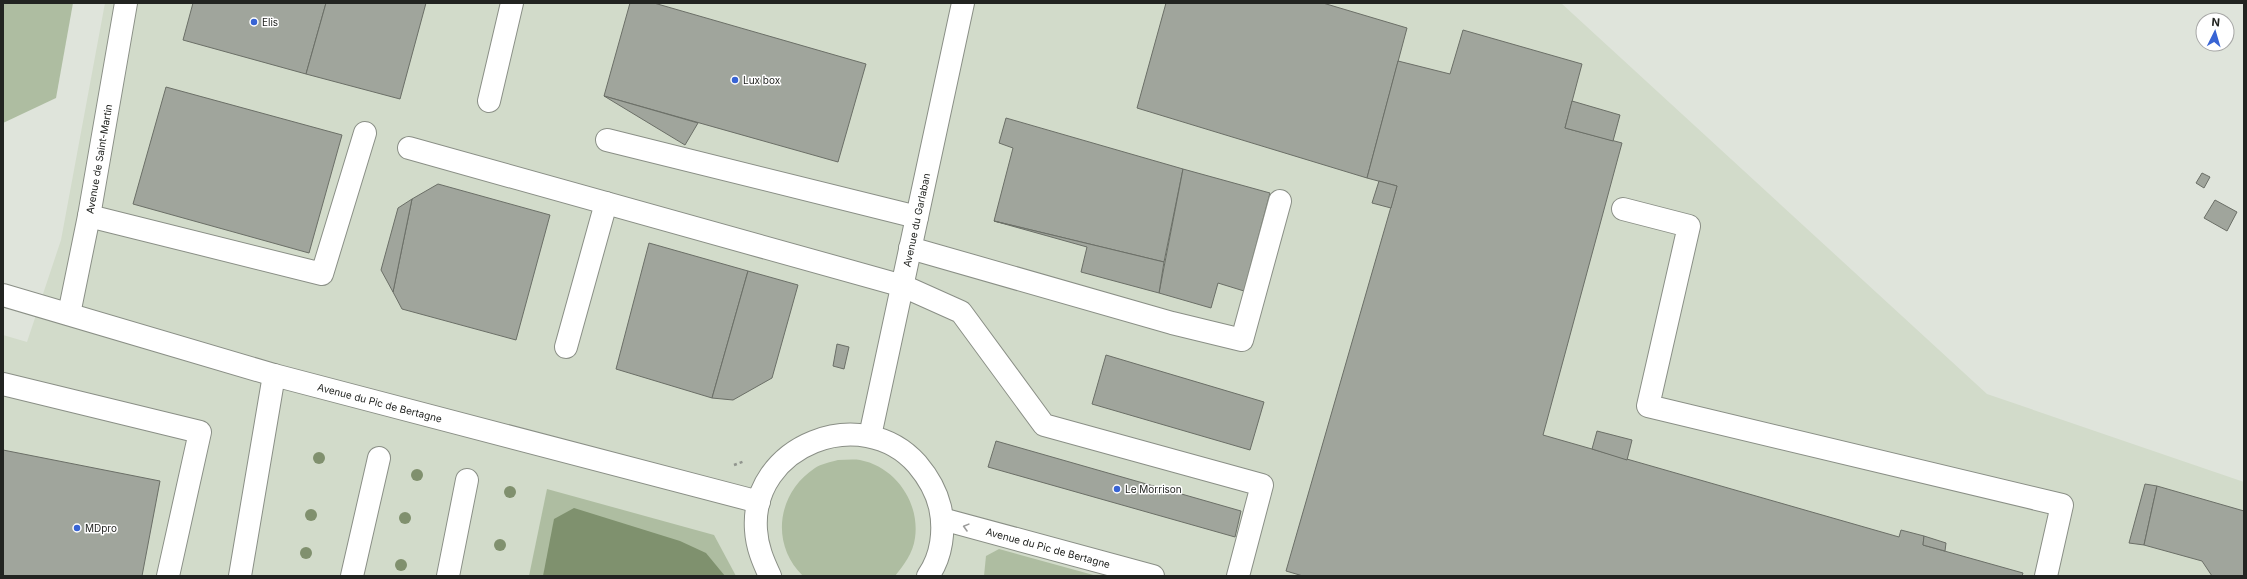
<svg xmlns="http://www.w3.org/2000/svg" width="2247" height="579" font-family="Inter,sans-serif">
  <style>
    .built { fill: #d2dbca }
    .green { fill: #aebda1 }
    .water { fill: #7f916e }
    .building { fill: #a0a59c; stroke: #6b6f67 }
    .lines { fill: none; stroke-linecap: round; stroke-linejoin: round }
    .minor-casing { stroke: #8a8f86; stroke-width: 24 }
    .path { stroke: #91958e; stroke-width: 2.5; stroke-dasharray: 3 3; stroke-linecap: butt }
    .minor { stroke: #fff; stroke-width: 22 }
    .tree { fill: #80906e }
    .oneway { stroke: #9c9c9b }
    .poi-dot { fill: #3864d4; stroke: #fff; stroke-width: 1.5 }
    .labels { text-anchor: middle; stroke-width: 3; stroke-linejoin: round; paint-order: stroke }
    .poi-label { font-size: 10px; fill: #222421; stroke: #fff; text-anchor: start }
    .street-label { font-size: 10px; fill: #222421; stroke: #fff }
  </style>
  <rect width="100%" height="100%" fill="#dfe4db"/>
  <polygon class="built" points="105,3 1561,3 1987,394 2244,482 2244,576 3,576 3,335 27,342 61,240"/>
  <g class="green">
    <polygon points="3,3 73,3 56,98 3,123"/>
    <path d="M838,460C845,460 853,459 860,460C896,467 920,503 915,538C913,553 904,565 895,576H803C770,544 777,493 815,468C821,464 831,462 838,460Z"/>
    <polygon points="547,489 714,535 736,576 529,576"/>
    <polygon points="999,549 1097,576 984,576 986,556"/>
  </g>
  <polygon class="water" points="574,508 680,541 706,553 725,576 543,576 554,519"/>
  <g class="building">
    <polygon points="193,3 326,3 306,74 183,40"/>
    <polygon points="326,3 426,3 400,99 306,74"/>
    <polygon points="630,3 654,3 866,64 838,162 604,96"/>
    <polygon points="1166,3 1323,3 1407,28 1367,178 1137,108"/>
    <polygon points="1463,30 1582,64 1565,128 1622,143 1543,435 1899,537 1901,530 1924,536 1923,545 2023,573 2022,576 1303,576 1286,571 1397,186 1367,178 1398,61 1450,74"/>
    <polygon points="166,87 342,135 309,253 133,204"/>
    <polygon points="604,96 698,123 685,145"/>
    <polygon points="1572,101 1620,115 1613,141 1565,128"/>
    <polygon points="1006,118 1183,169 1164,262 994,221 1013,148 999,143"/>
    <polygon points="1183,169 1270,193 1244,291 1218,283 1211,308 1159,293"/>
    <polygon points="2202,173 2210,177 2204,188 2196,183"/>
    <polygon points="1379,181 1397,186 1391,208 1372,203"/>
    <polygon points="438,184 550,215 516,340 402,309 393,292 412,199"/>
    <polygon points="412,199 393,292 381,270 398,208"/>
    <polygon points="2215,200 2237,212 2227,231 2204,218"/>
    <polygon points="994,221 1164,262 1159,293 1081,272 1087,247"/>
    <polygon points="649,243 748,271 712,398 616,369"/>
    <polygon points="748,271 798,285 772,378 733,400 712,398"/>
    <polygon points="837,344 849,347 844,369 833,366"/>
    <polygon points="1106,355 1264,402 1250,450 1092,404"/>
    <polygon points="1597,431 1632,440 1627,460 1592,449"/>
    <polygon points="996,441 1241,511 1235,537 988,467"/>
    <polygon points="3,450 160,481 142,576 3,576"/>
    <polygon points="2145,484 2157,486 2144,545 2129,543"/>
    <polygon points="2157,486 2244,511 2244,576 2212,576 2202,561 2144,545"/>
    <polygon points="1924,536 1946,543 1945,551 1923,545"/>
  </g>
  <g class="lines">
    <defs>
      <g id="minor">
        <polyline points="489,101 512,3"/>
        <polyline points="607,140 917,217"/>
        <polyline points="409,148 903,286 961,312 1044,425 1262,485 1238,576"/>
        <polyline points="1623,209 1689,226 1648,406 2062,505 2046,576"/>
        <polyline points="89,216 322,274 365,133"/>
        <polyline points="910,248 1172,323 1242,340 1280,201"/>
        <path id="s1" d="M3,295L274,375L759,502"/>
        <path id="s2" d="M69,314L89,216L126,3"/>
        <polyline points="566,347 606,203"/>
        <polyline points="3,384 200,432 168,576"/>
        <path id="s3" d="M870,436L963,3"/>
        <path id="s4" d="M942,519L1153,576"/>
        <polyline points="240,576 274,375"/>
        <polyline points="352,576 379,458"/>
        <polyline points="448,576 467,480"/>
        <path d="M770,576C763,561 757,547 756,530C750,445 862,402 917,464C928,477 936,490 940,507C945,530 942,556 928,576"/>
      </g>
    </defs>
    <use href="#minor" class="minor-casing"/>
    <polyline class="path" points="734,465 745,461"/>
    <use href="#minor" class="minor"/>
  </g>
  <g class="tree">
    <circle cx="319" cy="458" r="6"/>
    <circle cx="417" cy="475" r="6"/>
    <circle cx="510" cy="492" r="6"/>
    <circle cx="311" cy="515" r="6"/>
    <circle cx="405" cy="518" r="6"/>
    <circle cx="500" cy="545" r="6"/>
    <circle cx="306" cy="553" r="6"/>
    <circle cx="401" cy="565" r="6"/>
  </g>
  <defs><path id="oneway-chevron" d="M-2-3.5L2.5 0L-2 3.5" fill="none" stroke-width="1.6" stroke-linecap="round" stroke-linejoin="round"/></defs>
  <use class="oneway" href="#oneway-chevron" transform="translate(966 527) rotate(-165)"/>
  <g class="poi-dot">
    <circle cx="254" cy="22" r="4"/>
    <circle cx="735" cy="80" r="4"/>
    <circle cx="1117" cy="489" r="4"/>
    <circle cx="77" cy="528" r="4"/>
  </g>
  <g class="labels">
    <g class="poi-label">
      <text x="262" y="26">Elis</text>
      <text x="743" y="84">Lux box</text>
      <text x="1125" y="493">Le Morrison</text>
      <text x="85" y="532">MDpro</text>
    </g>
    <g class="street-label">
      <text dy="4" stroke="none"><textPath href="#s2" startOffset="158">Avenue de Saint-Martin</textPath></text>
      <text dy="4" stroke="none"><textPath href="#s3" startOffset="221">Avenue du Garlaban</textPath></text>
      <text dy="4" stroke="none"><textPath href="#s1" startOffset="392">Avenue du Pic de Bertagne</textPath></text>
      <text dy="4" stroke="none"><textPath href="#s4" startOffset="110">Avenue du Pic de Bertagne</textPath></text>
    </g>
  </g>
  <rect width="2247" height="579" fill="none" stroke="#222421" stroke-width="8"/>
  <g transform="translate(2215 32) rotate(5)"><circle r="19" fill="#ffffff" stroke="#a7a7a6"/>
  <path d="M0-3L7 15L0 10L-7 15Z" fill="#3864d4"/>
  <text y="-6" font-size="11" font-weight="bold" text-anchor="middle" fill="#222421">N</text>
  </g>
</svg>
